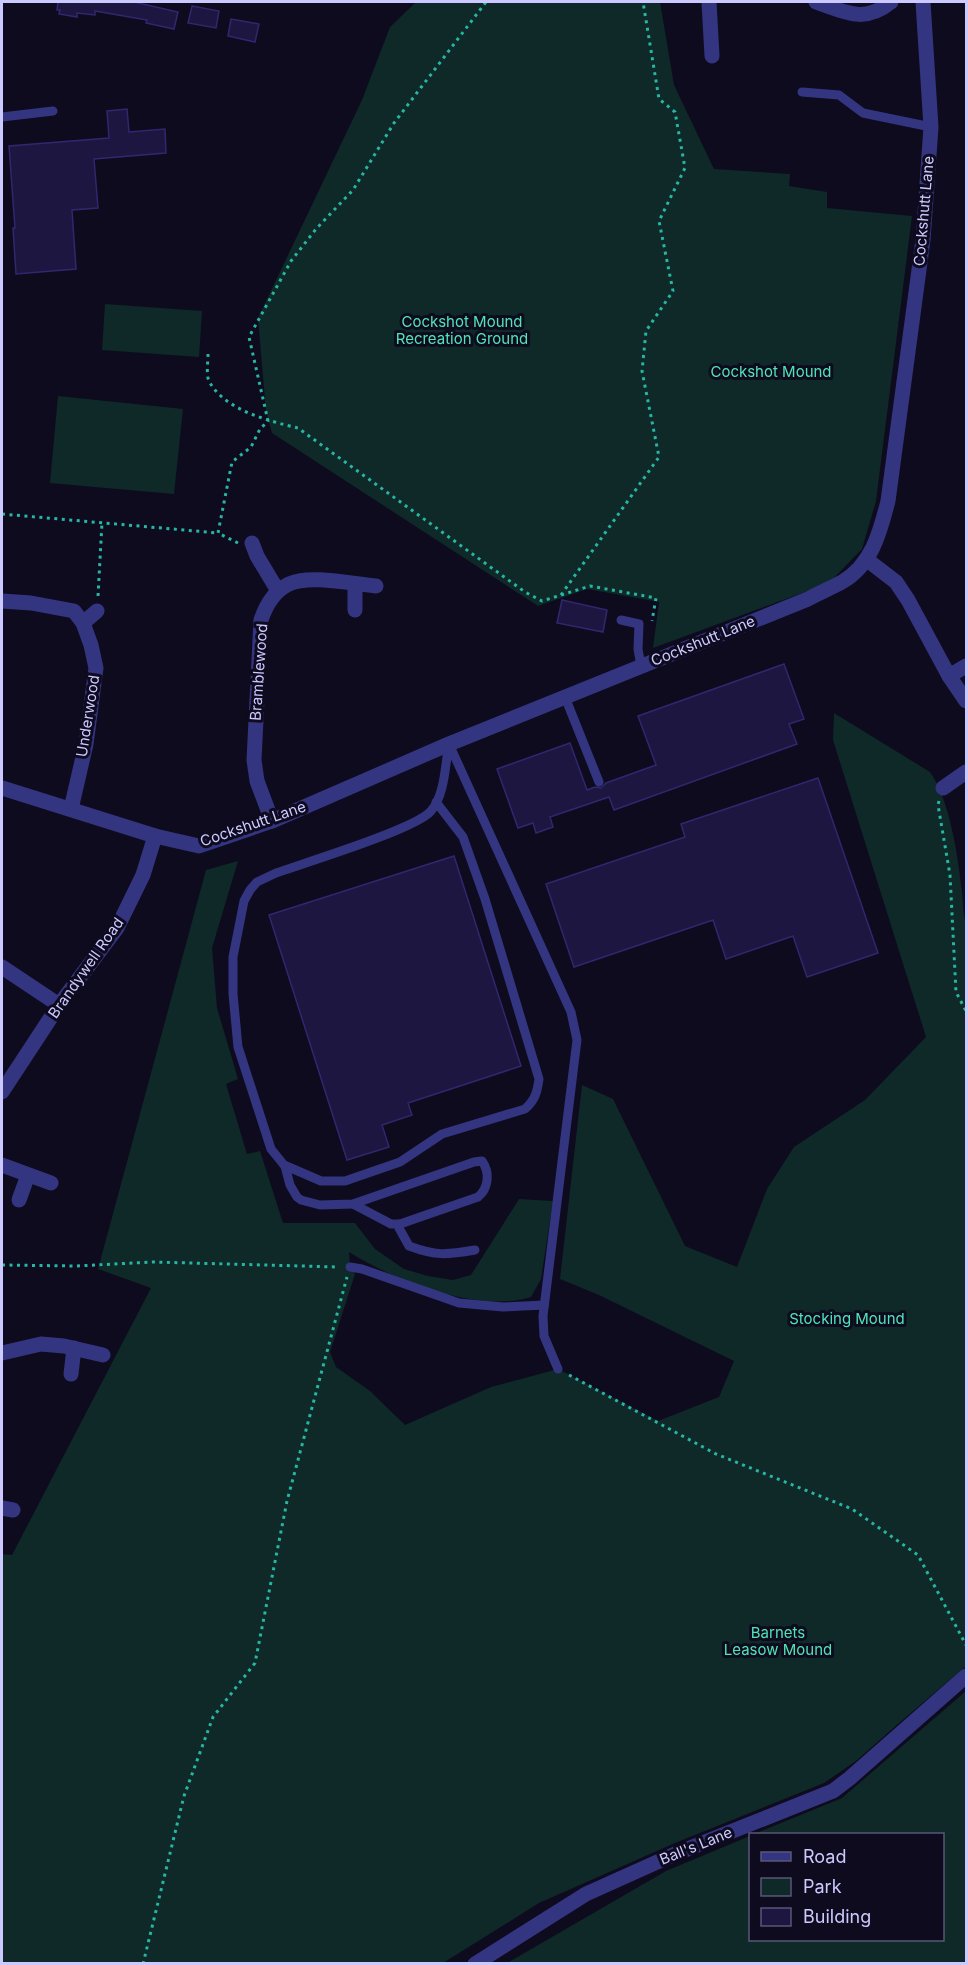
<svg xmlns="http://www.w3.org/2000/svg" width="968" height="1965" font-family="Inter,sans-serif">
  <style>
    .green { fill: #0e2927 }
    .building { fill: #1d1641; stroke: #31276e; stroke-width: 1.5 }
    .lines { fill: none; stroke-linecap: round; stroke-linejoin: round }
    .path { stroke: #27b5a4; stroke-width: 3; stroke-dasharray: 3 4.5; stroke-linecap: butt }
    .lane { stroke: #343581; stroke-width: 9 }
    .street { stroke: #343581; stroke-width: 15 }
    .labels { text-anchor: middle; stroke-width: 6; stroke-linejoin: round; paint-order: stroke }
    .street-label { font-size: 15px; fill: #ccc9ff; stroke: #0e0b1f }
    .park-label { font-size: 15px; fill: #50e4b6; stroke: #0e0b1f }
  </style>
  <rect width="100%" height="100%" fill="#0e0b1f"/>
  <g class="green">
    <polygon points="416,2 660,2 674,85 714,169 790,174 789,186 827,192 827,208 912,216 876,501 862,549 829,583 653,648 659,602 587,589 538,606 272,433 266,412 258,318 362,100 390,27"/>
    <polygon points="105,304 202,311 199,357 102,350"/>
    <polygon points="58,396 183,409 174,494 50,483"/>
    <path d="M834,713L930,772C950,800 958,857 962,892C963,903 963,913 966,924V1666L899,1723L856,1761L824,1783L675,1843L539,1903L443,1963H2V1554L12,1555L151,1288L98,1269L206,870L238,861L212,948L217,1008L238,1079L226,1084L247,1154L260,1151L283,1223H355L375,1249L404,1269L428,1276L453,1280L471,1275L519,1199L553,1201L541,1279L531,1297C479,1314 393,1280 349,1252L350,1267L355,1274L330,1352L336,1367L370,1391L405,1425L491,1387L558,1369L658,1421L719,1397L734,1361L599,1295L560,1279L582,1085L613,1099L685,1246L737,1267L767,1189L794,1147L865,1100L926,1037L833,740Z"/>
    <polygon points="966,1691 966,1963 507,1963 666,1871 750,1836 750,1940 942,1940 942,1834 754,1834 842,1798"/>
  </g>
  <g class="building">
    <polygon points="58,2 134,2 178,12 174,29 146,23 147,20 95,11 95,15 77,13 77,17 59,14 60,10 57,10"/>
    <polygon points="192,6 219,11 216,28 188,23"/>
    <polygon points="231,19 259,24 255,42 228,36"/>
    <polygon points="127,109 129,132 165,129 166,153 94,159 98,208 72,210 76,269 16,274 13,228 15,228 9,146 109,138 107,111"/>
    <polygon points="562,600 607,610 603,632 557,623"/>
    <polygon points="784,664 804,719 789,724 797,744 614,810 609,797 550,817 553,827 536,833 533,823 518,828 497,769 570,743 587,790 595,787 601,788 606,783 656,765 638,716"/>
    <polygon points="818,778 878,953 807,977 793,936 726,959 713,920 574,967 546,884 685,837 681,824"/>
    <polygon points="454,856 521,1066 408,1103 412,1115 382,1125 389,1147 347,1160 269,915"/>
  </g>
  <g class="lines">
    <g class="path">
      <path d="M208,354C208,362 206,375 209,381C224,410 269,421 298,428L525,592L542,601L590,586L656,598L652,621"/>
      <polyline points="2,514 218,533"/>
      <polyline points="238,543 218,533 232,462 251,447 260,429 268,421 249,337 291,261 316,229 353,190 394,123 486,2"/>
      <polyline points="561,595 659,457 642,371 646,331 673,291 659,221 685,168 675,112 659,99 643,2"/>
      <polyline points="98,596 102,523"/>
      <polyline points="939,801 938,805 950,875 956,992 966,1011"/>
      <polyline points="2,1265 76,1266 153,1262 338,1267"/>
      <polyline points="569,1375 716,1454 852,1509 918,1555 966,1645"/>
      <polyline points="143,1964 184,1796 213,1717 255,1663 287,1501 347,1277"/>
    </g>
    <g class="lane">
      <polyline points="802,92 839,95 863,113 931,127"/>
      <polyline points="2,117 53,111"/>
      <polyline points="621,620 639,624 638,649 641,666"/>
      <polyline points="565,697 599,782"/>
      <polyline points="449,744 571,1012 577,1040 543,1316 544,1336 558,1369"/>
      <path d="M436,802L463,837L485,899L539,1079C537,1093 535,1100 525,1109L442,1134L400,1162L345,1181H321L284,1165L271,1149L238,1047L233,994V957L244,901L250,890L257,882L276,873C304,863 416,829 431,811C445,795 445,765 449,744"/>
      <path d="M285,1166L290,1185L297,1197L301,1200L320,1205L353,1204L474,1162L482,1161C490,1172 489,1188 478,1197L400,1224L399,1228L409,1246C436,1256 446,1255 475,1250"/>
      <polyline points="353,1204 391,1224 400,1224"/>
      <polyline points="350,1267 362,1269 459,1303 503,1307 544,1305"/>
    </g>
    <g class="street">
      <polyline points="709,2 712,56"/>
      <path d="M816,2C845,12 864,24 891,2"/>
      <polyline points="252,543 257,556 278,591"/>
      <polyline points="866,559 896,582 908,600 949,676 966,701"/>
      <polyline points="2,601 31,603 74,611 83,623 91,645 96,668 86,744 71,809"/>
      <polyline points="355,610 355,584"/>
      <polyline points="83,623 97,611"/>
      <polyline points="949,676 966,666"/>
      <path d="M2,788L155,836L199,846L272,821L449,744L808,599C819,593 831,588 842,582C872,565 880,532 888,501L923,240L931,127L923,2"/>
      <polyline points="943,788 966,772"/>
      <path d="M272,821L257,781L254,760L261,620C266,605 274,591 289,584C309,574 353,584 376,586"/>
      <polyline points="2,967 59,1005"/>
      <polyline points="2,1092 59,1005 117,928 143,875 155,836"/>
      <polyline points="2,1165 51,1183"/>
      <polyline points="19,1200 28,1175"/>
      <polyline points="2,1353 41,1344 64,1346 103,1355"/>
      <polyline points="71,1374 74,1348"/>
      <polyline points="2,1508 13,1510"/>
      <polyline points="475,1964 586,1894 675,1854 833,1791 850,1778 966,1676"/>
    </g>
  </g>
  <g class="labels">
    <g class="street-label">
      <text transform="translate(924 211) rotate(-85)" y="5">Cockshutt Lane</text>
      <text transform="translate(703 641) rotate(-22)" y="5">Cockshutt Lane</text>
      <text transform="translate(259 672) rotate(-86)" y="5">Bramblewood</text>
      <text transform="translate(88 716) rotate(-81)" y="5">Underwood</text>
      <text transform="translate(253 824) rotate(-19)" y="5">Cockshutt Lane</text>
      <text transform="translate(86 968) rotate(-55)" y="5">Brandywell Road</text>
      <text transform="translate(696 1846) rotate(-22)" y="5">Ball's Lane</text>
    </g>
    <g class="park-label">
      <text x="462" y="327">Cockshot Mound<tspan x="462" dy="17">Recreation Ground</tspan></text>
      <text x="771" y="377">Cockshot Mound</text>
      <text x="847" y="1324">Stocking Mound</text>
      <text x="778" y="1638">Barnets<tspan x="778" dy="17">Leasow Mound</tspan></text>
    </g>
  </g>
  <rect width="968" height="1965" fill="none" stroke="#ccc9ff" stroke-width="6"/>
  <rect x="749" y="1833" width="195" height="108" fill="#0e0b1f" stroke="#5a5779" stroke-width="1.5"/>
  <rect x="761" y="1852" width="30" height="9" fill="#343581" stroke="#5a5779" stroke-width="1.5"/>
  <text x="803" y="1863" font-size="18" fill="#ccc9ff">Road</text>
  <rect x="761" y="1878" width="30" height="18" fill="#0e2927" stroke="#5a5779" stroke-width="1.5"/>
  <text x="803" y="1893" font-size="18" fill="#ccc9ff">Park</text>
  <rect x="761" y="1908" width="30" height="18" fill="#1d1641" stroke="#5a5779" stroke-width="1.5"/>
  <text x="803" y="1923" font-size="18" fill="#ccc9ff">Building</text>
</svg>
